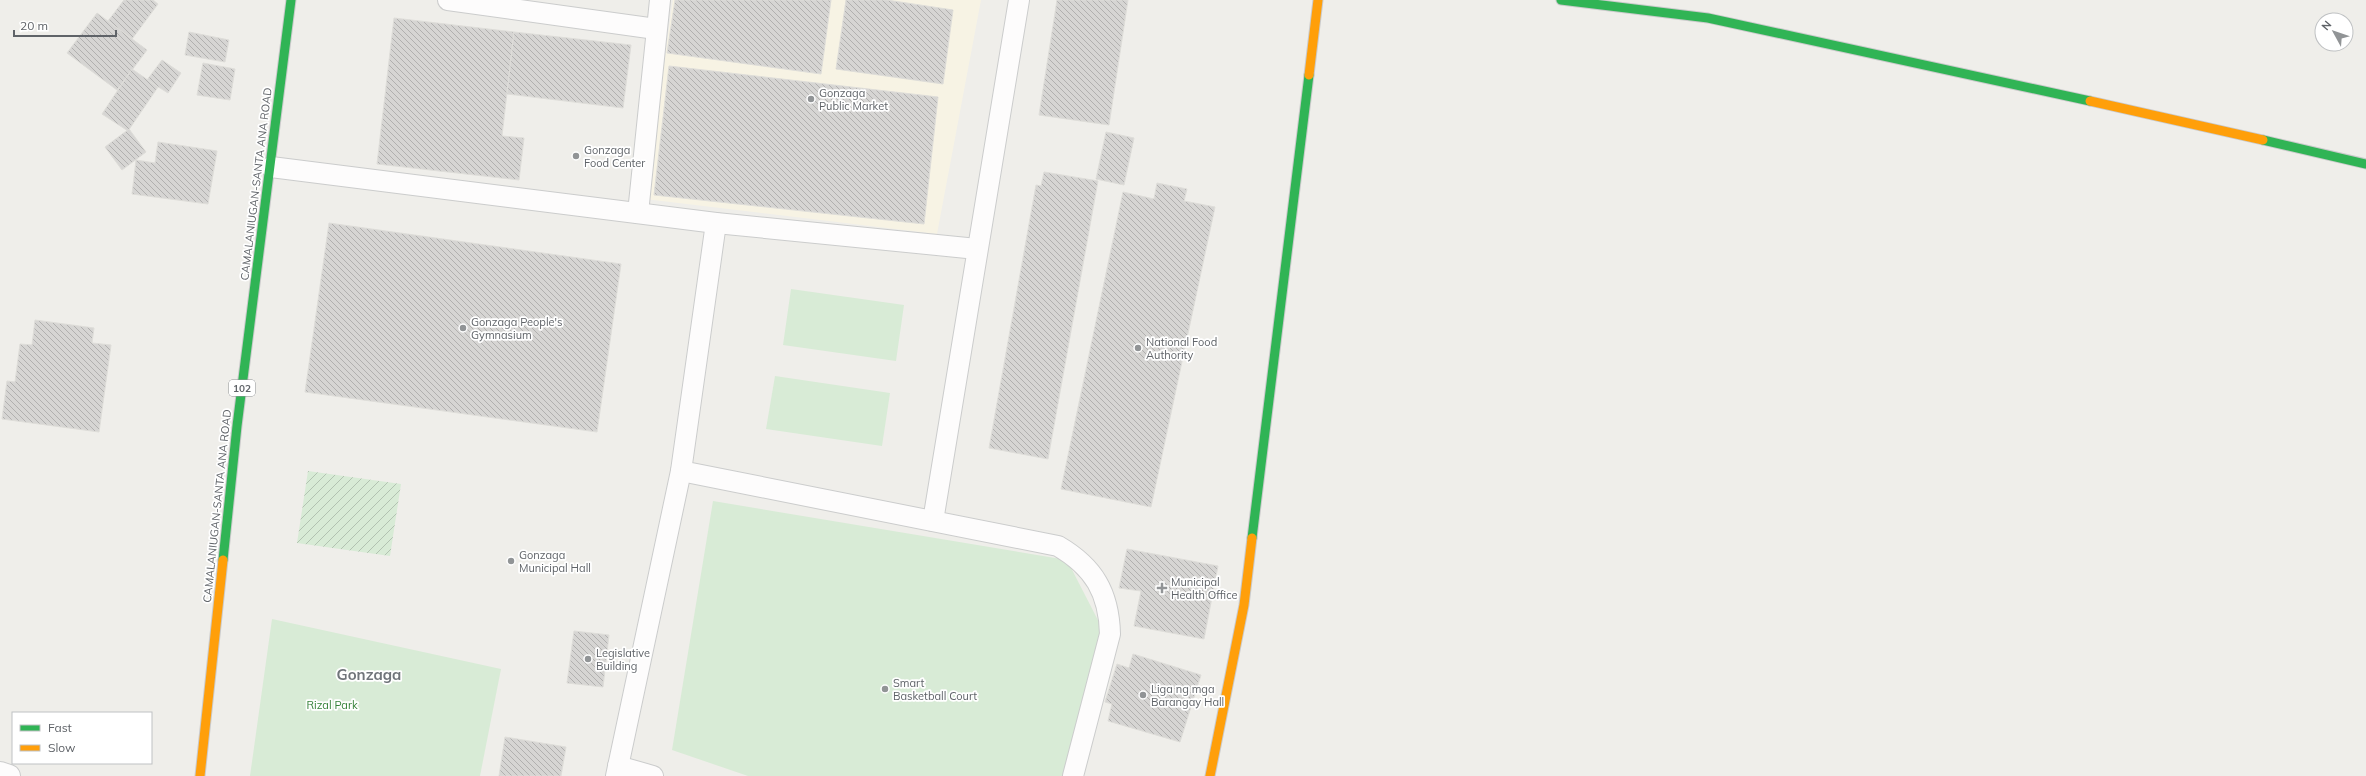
<svg xmlns="http://www.w3.org/2000/svg" width="2366" height="776" font-family="Mulish,sans-serif">
  <style>
    .commercial { fill: #f7f3e4 }
    .park { fill: #d8ebd6 }
    .garden { fill: url(#garden-furrows) }
    .building { fill: url(#building-back-hatch); stroke: #deddd9 }
    .lines { fill: none; stroke-linecap: round; stroke-linejoin: round }
    .lane-casing { stroke: #cbcccc; stroke-width: 22 }
    .street-casing { stroke: #cbcccc; stroke-width: 24 }
    .fast-casing { stroke: #cacacb; stroke-width: 11 }
    .slow-casing { stroke: #cacacb; stroke-width: 11 }
    .lane { stroke: #fdfcfc; stroke-width: 20 }
    .street { stroke: #fdfcfc; stroke-width: 22 }
    .fast { stroke: #30b455; stroke-width: 9 }
    .slow { stroke: #ff9f0a; stroke-width: 9 }
    .poi-dot { fill: #919496; stroke: #fff; stroke-width: 1.5 }
    .labels { text-anchor: middle; stroke-width: 3.5; stroke-linejoin: round; paint-order: stroke }
    .shield { fill: #fff; stroke: #8f9295; stroke-width: 1 }
    .shield-label { font-size: 10px; font-weight: bold; fill: #5f6368 }
    .poi-label { font-size: 11px; fill: #5f6368; stroke: #fff; text-anchor: start }
    .street-label { font-size: 11px; fill: #5f6368; stroke: #fff }
    .park-label { font-size: 11px; fill: #348238; stroke: #fff }
    .district-label { font-size: 15px; font-weight: bold; fill: #70757a; stroke: #fff }
  </style>
  <defs>
    <pattern id="garden-furrows" width="10" height="10" patternUnits="userSpaceOnUse"><rect width="10" height="10" fill="#d8ebd6"/><path d="M-1 1l2-2M0 10L10 0M9 11l2-2" fill="none" stroke="#b2c2b1"/></pattern>
    <pattern id="building-back-hatch" width="6" height="6" patternUnits="userSpaceOnUse"><rect width="6" height="6" fill="#d6d5d3"/><path d="M-1 5l2 2M0 0l6 6M5-1l2 2" fill="none" stroke="#b1b0af"/></pattern>
  </defs>
  <rect width="100%" height="100%" fill="#efeeea"/>
  <polygon class="commercial" points="673,0 981,0 937,234 645,199"/>
  <g class="park">
    <polygon points="791,289 904,305 896,361 783,345"/>
    <polygon points="775,376 890,393 882,446 766,429"/>
    <polygon points="713,501 1067,560 1102,628 1069,776 748,776 672,750"/>
    <polygon points="272,619 501,669 480,776 250,776"/>
  </g>
  <polygon class="garden" points="308,471 401,484 390,556 297,543"/>
  <g class="building">
    <polygon points="124,0 153,0 158,4 132,39 108,21"/>
    <polygon points="675,0 831,0 821,74 667,53"/>
    <polygon points="846,0 887,0 953,10 943,84 836,69"/>
    <polygon points="1057,0 1128,0 1109,125 1039,115"/>
    <polygon points="97,13 147,50 117,90 67,53"/>
    <polygon points="394,18 514,32 502,136 524,138 519,180 377,164"/>
    <polygon points="189,32 229,40 225,62 185,55"/>
    <polygon points="514,32 631,45 623,108 507,94"/>
    <polygon points="162,60 181,73 168,93 147,80"/>
    <polygon points="203,63 235,69 230,100 197,95"/>
    <polygon points="669,66 938,97 924,224 654,195"/>
    <polygon points="132,69 158,87 128,131 102,114"/>
    <polygon points="129,129 146,152 122,170 105,147"/>
    <polygon points="1106,132 1134,138 1124,185 1096,179"/>
    <polygon points="158,142 217,151 208,204 132,194 136,160 155,163"/>
    <polygon points="1044,172 1098,181 1048,459 989,448 1036,185 1041,186"/>
    <polygon points="1157,183 1187,189 1184,201 1215,207 1151,507 1061,489 1123,192 1154,199"/>
    <polygon points="329,223 621,264 597,432 305,392"/>
    <polygon points="35,320 94,328 92,343 111,345 99,432 2,419 7,381 15,382 20,344 32,345"/>
    <polygon points="1127,549 1218,566 1204,639 1134,626 1141,591 1119,588"/>
    <polygon points="574,631 609,635 603,687 567,683"/>
    <polygon points="1133,654 1201,675 1180,742 1108,721 1112,704 1105,702 1117,664 1129,668"/>
    <polygon points="505,737 566,747 561,776 499,776"/>
  </g>
  <g class="lines">
    <defs>
      <g id="lane">
        <polyline points="448,0 656,29"/>
        <polyline points="271,167 716,223 977,249"/>
        <polyline points="638,213 660,0"/>
        <path d="M681,471L1058,546C1094,567 1109,593 1110,634L1073,776"/>
        <polyline points="933,521 1019,0"/>
        <polyline points="618,766 653,776"/>
        <polyline points="616,776 681,471 716,223"/>
      </g>
      <polyline id="street" points="0,773 9,776"/>
      <g id="fast">
        <polyline points="1561,0 1708,18 2090,101"/>
        <polyline points="2263,140 2366,164"/>
        <polyline points="1252,538 1309,75"/>
        <polyline points="223,560 237,426 291,0"/>
      </g>
      <g id="slow">
        <polyline points="1309,75 1318,0"/>
        <polyline points="2090,101 2263,140"/>
        <polyline points="200,776 223,560"/>
        <polyline points="1210,776 1244,605 1252,538"/>
      </g>
    </defs>
    <use href="#lane" class="lane-casing"/>
    <use href="#street" class="street-casing"/>
    <use href="#fast" class="fast-casing"/>
    <use href="#slow" class="slow-casing"/>
    <use href="#lane" class="lane"/>
    <use href="#street" class="street"/>
    <use href="#fast" class="fast"/>
    <use href="#slow" class="slow"/>
  </g>
  <g class="poi-dot">
    <circle cx="811" cy="99" r="4"/>
    <circle cx="576" cy="156" r="4"/>
    <circle cx="463" cy="328" r="4"/>
    <circle cx="1138" cy="348" r="4"/>
    <circle cx="511" cy="561" r="4"/>
    <path d="M1160 582h4v4h4v4h-4v4h-4v-4h-4v-4h4z"/>
    <circle cx="588" cy="659" r="4"/>
    <circle cx="885" cy="689" r="4"/>
    <circle cx="1143" cy="695" r="4"/>
  </g>
  <g class="labels">
    <rect class="shield" x="229" y="380" width="26" height="16" rx="3"/>
    <g class="shield-label">
      <text x="242" y="392">102</text>
    </g>
    <g class="poi-label">
      <text x="819" y="97">Gonzaga<tspan x="819" dy="13">Public Market</tspan></text>
      <text x="584" y="154">Gonzaga<tspan x="584" dy="13">Food Center</tspan></text>
      <text x="471" y="326">Gonzaga People's<tspan x="471" dy="13">Gymnasium</tspan></text>
      <text x="1146" y="346">National Food<tspan x="1146" dy="13">Authority</tspan></text>
      <text x="519" y="559">Gonzaga<tspan x="519" dy="13">Municipal Hall</tspan></text>
      <text x="1171" y="586">Municipal<tspan x="1171" dy="13">Health Office</tspan></text>
      <text x="596" y="657">Legislative<tspan x="596" dy="13">Building</tspan></text>
      <text x="893" y="687">Smart<tspan x="893" dy="13">Basketball Court</tspan></text>
      <text x="1151" y="693">Liga ng mga<tspan x="1151" dy="13">Barangay Hall</tspan></text>
    </g>
    <g class="street-label">
      <text transform="translate(256 184) rotate(-83)" y="4">CAMALANIUGAN-SANTA ANA ROAD</text>
      <text transform="translate(217 506) rotate(-84)" y="4">CAMALANIUGAN-SANTA ANA ROAD</text>
    </g>
    <g class="park-label">
      <text x="332" y="709">Rizal Park</text>
    </g>
    <g class="district-label">
      <text x="369" y="680">Gonzaga</text>
    </g>
  </g>
  <rect x="12" y="712" width="140" height="52" fill="#ffffff" stroke="#bfc1c3"/>
  <rect x="20" y="725" width="20" height="6" fill="#30b455" stroke="#bfc1c3"/>
  <text x="48" y="732" font-size="12" fill="#5f6368">Fast</text>
  <rect x="20" y="745" width="20" height="6" fill="#ff9f0a" stroke="#bfc1c3"/>
  <text x="48" y="752" font-size="12" fill="#5f6368">Slow</text>
  <g transform="translate(2334 32) rotate(310)"><circle r="19" fill="#ffffff" stroke="#bfc1c3"/>
  <path d="M0-3L7 15L0 10L-7 15Z" fill="#919496"/>
  <text y="-6" font-size="11" font-weight="bold" text-anchor="middle" fill="#5f6368">N</text>
  </g>
  <path d="M14 30v6h102v-6" fill="none" stroke="#5f6368" stroke-width="2"/>
  <text x="20" y="30" font-size="12" fill="#5f6368" stroke="#ffffff" stroke-width="3" paint-order="stroke">20 m</text>
</svg>
